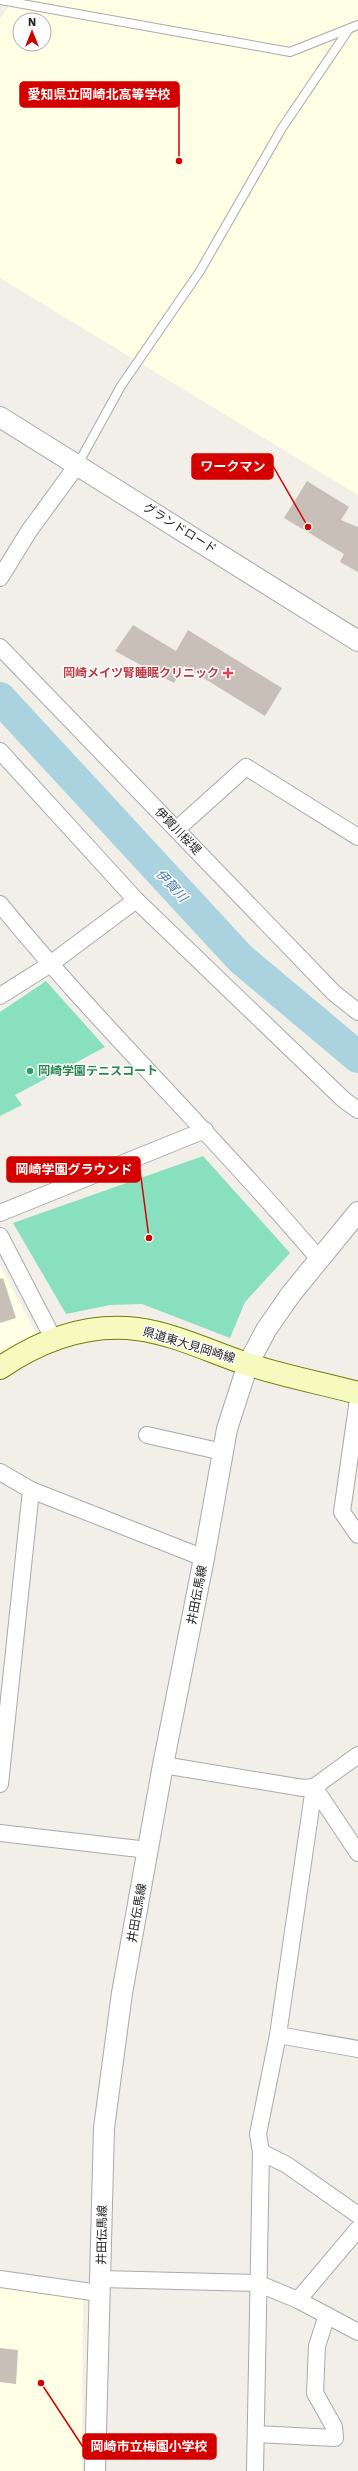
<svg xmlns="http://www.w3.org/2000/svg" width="358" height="2471" font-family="'Work Sans','Noto Sans JP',sans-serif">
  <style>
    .education { fill: #ffffe5; fill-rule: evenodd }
    .pitch { fill: #88e0be }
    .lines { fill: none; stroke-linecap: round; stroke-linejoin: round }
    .river { stroke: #aad3df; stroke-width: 32 }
    .building { fill: #c7bfb8 }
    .service-casing { stroke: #a9a9a9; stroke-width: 10 }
    .minor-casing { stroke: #a9a9a9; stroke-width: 18 }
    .tertiary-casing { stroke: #a9a9a9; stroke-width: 22 }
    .secondary-casing { stroke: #707d05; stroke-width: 24 }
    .service { stroke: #fff; stroke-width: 8 }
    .minor { stroke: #fff; stroke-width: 16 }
    .tertiary { stroke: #fff; stroke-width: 20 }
    .secondary { stroke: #f7fabf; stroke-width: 22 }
    .health-dot { fill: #e0444e; stroke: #fff; stroke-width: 1.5 }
    .leisure-dot { fill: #2e9e5b; stroke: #fff; stroke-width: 1.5 }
    .labels { text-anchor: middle; stroke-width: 3; stroke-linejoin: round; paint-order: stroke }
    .street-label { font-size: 12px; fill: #222; stroke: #fff }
    .health-label { font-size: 12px; font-weight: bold; fill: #be3a42; stroke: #fff; text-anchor: end }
    .leisure-label { font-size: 12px; font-weight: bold; fill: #27864d; stroke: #fff; text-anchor: start }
    .water-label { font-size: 13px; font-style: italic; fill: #4a7aab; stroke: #fff }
    .leader { fill: none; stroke: #d40000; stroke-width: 1.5 }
    .callout-dot { fill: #d40000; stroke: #fff; stroke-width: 1.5 }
    .callout { fill: #d40000; stroke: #d40000; stroke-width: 1.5 }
    .callout-label { font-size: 13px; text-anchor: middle; font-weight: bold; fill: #fff }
  </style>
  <rect width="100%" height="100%" fill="#f2efe9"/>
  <g class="education">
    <path d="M13,0H358V495L0,278V19ZM20,20H44V44H20Z"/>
    <polygon points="0,1265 39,1339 0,1359"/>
    <polygon points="0,2285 83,2296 82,2471 0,2471"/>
  </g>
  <g class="pitch">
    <polygon points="46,981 105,1047 15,1095 22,1105 0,1116 0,1012"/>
    <polygon points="203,1156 290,1253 245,1302 230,1338 142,1304 110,1305 66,1314 13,1223"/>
  </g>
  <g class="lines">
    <polyline class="river" points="0,698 241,959 358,1057"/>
  </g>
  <g class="building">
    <polygon points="307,481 349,507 341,520 358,527 358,572 340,562 344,554 284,518"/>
    <polygon points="133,625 176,651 188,630 282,688 265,716 184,666 174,683 115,651"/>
    <polygon points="3,1278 16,1318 0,1323 0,1279"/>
    <polygon points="0,2348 18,2350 16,2384 0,2382"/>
  </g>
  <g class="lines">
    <defs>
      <g id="service">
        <polyline points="0,0 290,52 358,25"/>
        <polyline points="78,464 121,386 200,271 282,128 349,29"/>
      </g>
      <g id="minor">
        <polyline points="0,578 29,531 78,464"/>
        <polyline points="0,647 334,993 358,1012"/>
        <polyline points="0,751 136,900 344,1100 358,1110"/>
        <polyline points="177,829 246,767 358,837"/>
        <path d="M0,904C100,1027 216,1137 319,1259"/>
        <polyline points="0,996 49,965 136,900"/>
        <polyline points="0,1213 205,1130"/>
        <polyline points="0,1236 53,1338"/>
        <polyline points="358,1399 342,1512 358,1535"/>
        <polyline points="147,1435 223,1452"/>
        <polyline points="0,1472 31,1490 204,1558"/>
        <polyline points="163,1765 303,1788 314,1787 358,1755"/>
        <polyline points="0,1784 31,1490"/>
        <polyline points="314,1787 358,1853"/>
        <polyline points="0,1833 148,1850"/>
        <polyline points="278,2035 358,2049"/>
        <polyline points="261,2152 287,2165 358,2215"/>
        <polyline points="0,2279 99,2293"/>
        <polyline points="101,2279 257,2283 298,2300 358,2332"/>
        <polyline points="298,2300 358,2229"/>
        <polyline points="256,2434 335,2438 334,2427 315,2393 317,2346 327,2315"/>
        <polyline points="255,2471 261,2152 258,2134 278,2035 314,1787"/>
      </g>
      <g id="tertiary">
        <polyline points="0,417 358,641"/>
        <polyline points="95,2471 104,2128 122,1993 163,1765 204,1558 227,1429 248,1364 266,1330 291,1294 358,1212"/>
      </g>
      <path id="secondary" d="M0,1368C41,1340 87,1323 137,1329C175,1334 211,1352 247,1364C283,1376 321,1383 358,1393"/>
    </defs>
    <use href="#service" class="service-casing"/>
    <use href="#minor" class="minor-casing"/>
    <use href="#tertiary" class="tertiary-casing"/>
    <use href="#secondary" class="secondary-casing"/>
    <use href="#service" class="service"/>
    <use href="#minor" class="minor"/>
    <use href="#tertiary" class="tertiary"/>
    <use href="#secondary" class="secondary"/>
  </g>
  <path class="health-dot" d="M226 667h4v4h4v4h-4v4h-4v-4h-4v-4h4z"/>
  <circle class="leisure-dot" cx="30" cy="1071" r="4"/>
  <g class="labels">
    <g class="street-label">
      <text transform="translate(180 528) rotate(32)" y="4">グランドロード</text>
      <text transform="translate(178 831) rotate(46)" y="4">伊賀川桜堤</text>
      <text transform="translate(189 1345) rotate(17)" y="4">県道東大見岡崎線</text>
      <text transform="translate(197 1595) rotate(-79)" y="4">井田伝馬線</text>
      <text transform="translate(137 1913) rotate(-80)" y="4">井田伝馬線</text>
      <text transform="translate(102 2235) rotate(-89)" y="4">井田伝馬線</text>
    </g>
    <g class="health-label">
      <text x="219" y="677">岡崎メイツ腎睡眠クリニック</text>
    </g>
    <g class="leisure-label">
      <text x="38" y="1075">岡崎学園テニスコート</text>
    </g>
    <g class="water-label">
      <text transform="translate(172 885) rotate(47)" y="5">伊賀川</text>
    </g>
  </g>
  <path class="leader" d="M179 161L179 95M308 527L273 466M149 1238L140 1170M41 2383L83 2447"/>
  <g class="callout-dot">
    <circle cx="179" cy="161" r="4"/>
    <circle cx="308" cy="527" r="4"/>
    <circle cx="149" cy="1238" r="4"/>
    <circle cx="41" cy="2383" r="4"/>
  </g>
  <g class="callout">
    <rect x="20" y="82" width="159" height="25" rx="4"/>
    <rect x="192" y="454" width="81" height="25" rx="4"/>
    <rect x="7" y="1157" width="133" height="25" rx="4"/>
    <rect x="83" y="2434" width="133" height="25" rx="4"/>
  </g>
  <g class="callout-label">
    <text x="99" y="99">愛知県立岡崎北高等学校</text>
    <text x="233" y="471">ワークマン</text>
    <text x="74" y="1174">岡崎学園グラウンド</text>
    <text x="149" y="2451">岡崎市立梅園小学校</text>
  </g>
  <g transform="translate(32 32)"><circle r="19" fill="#ffffff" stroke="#a7a7a7"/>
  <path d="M0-3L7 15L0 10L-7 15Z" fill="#d40000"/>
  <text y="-6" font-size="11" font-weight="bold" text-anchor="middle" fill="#222222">N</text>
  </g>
</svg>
